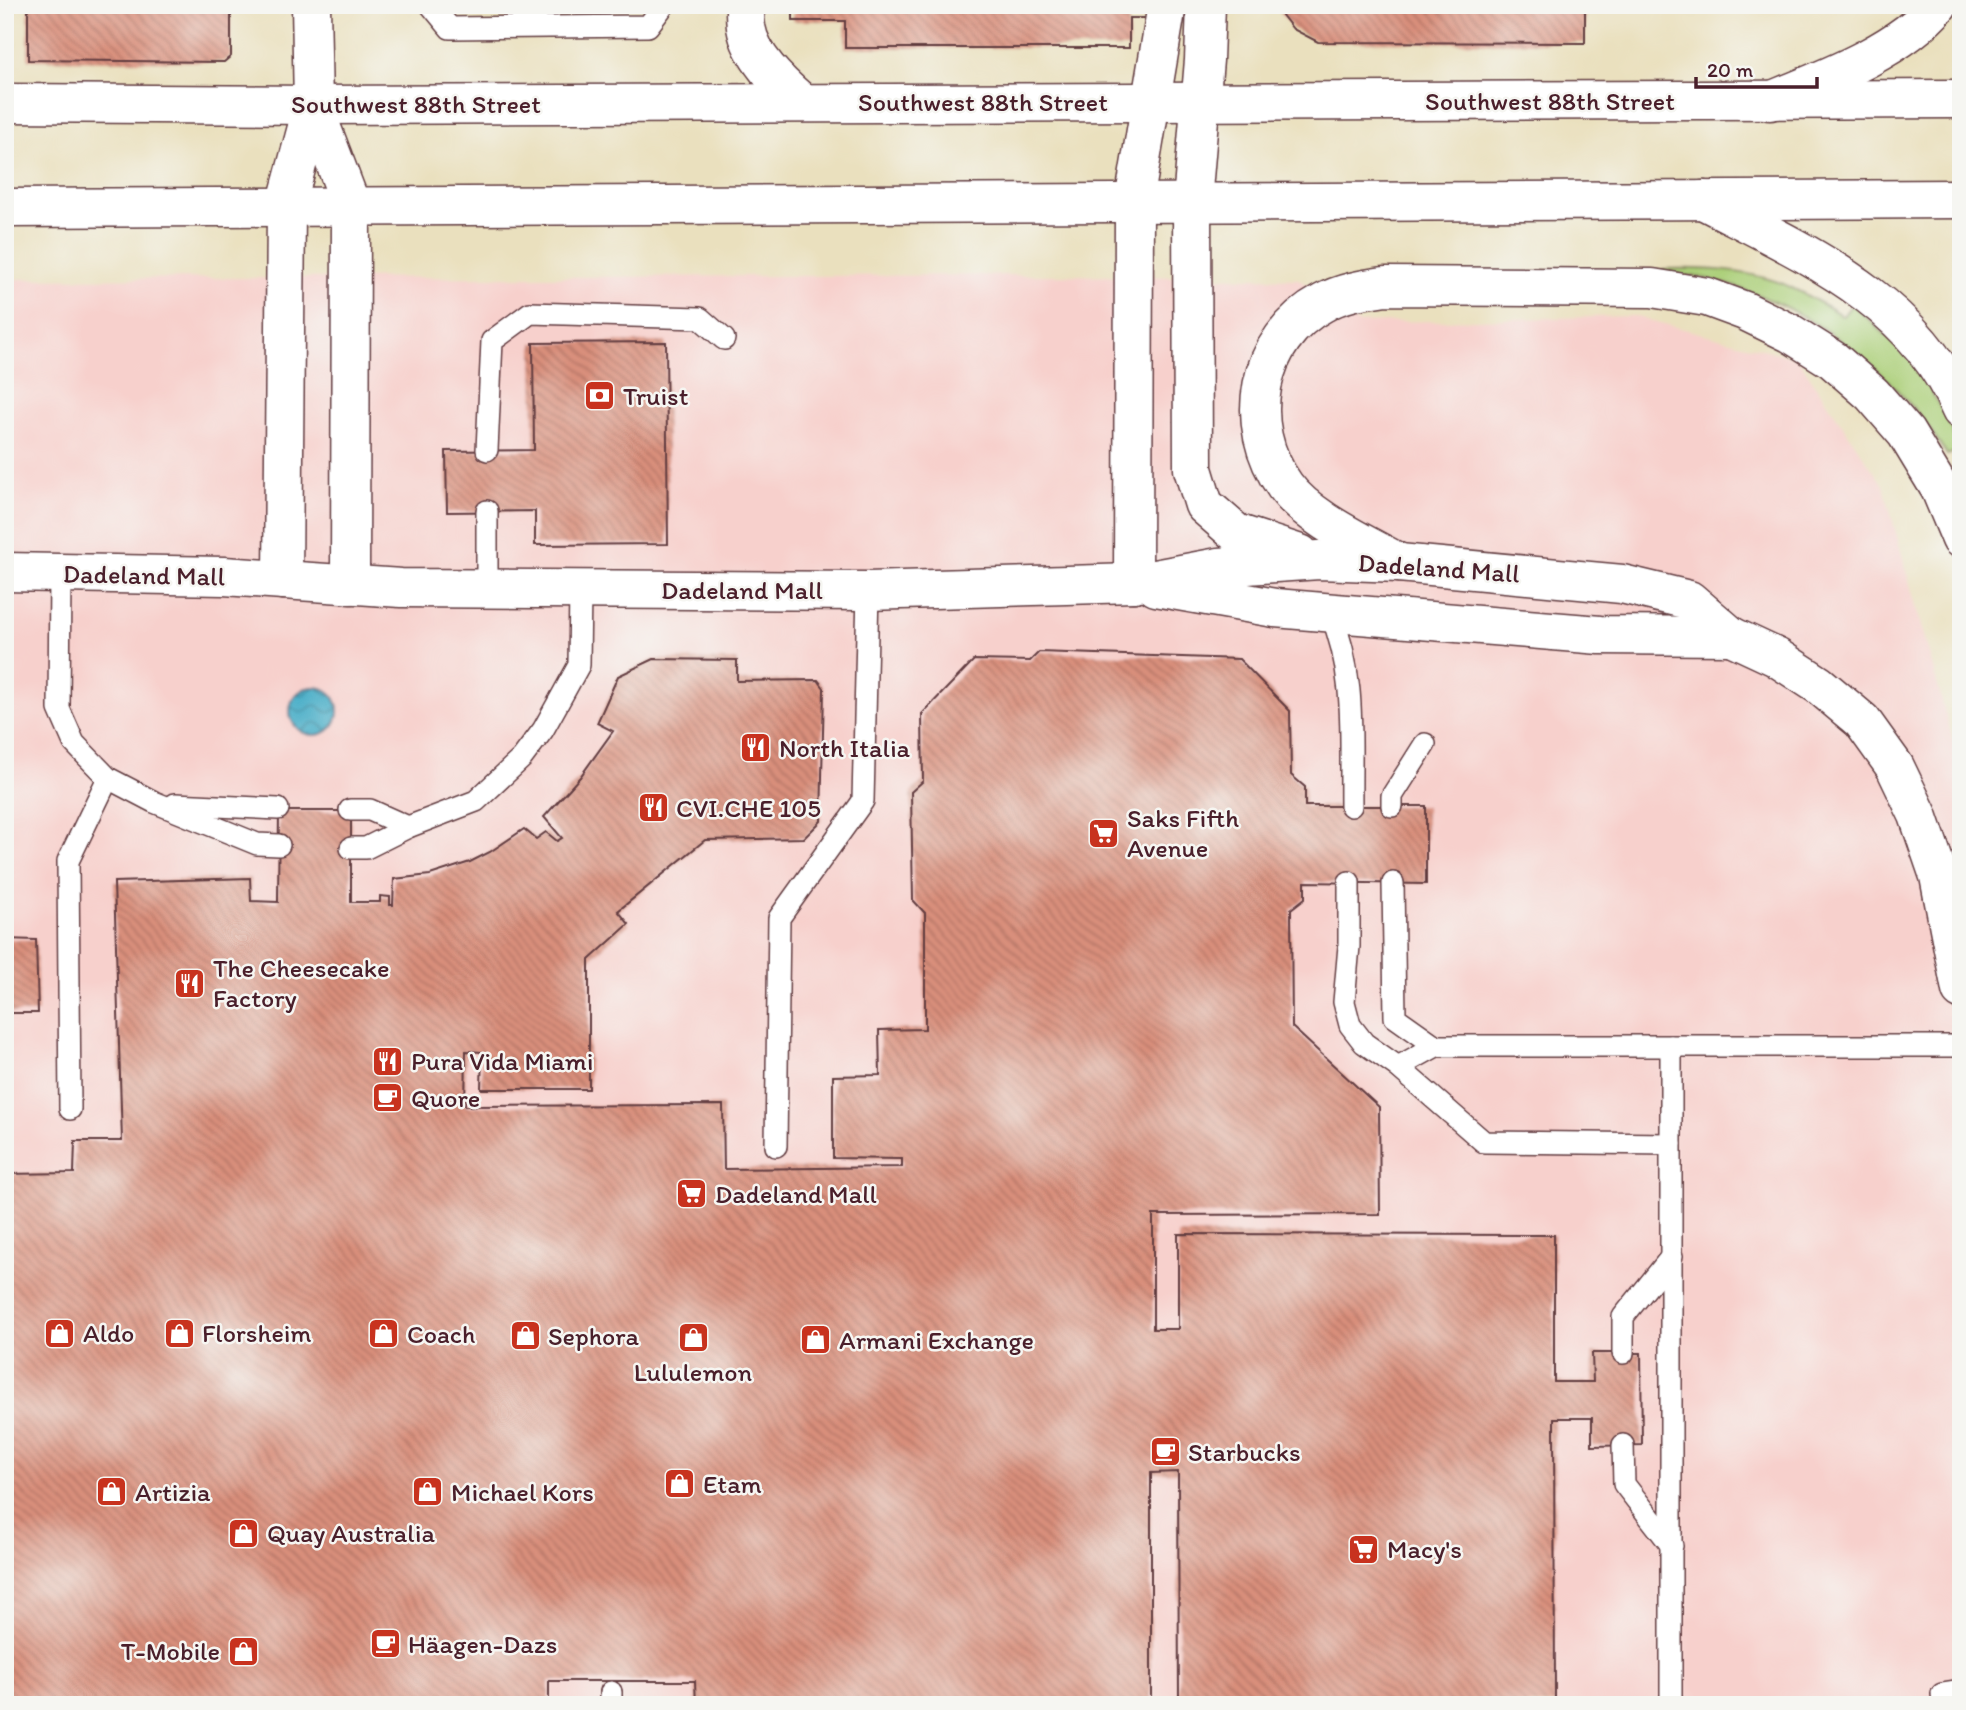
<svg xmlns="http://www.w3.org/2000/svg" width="1966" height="1710" font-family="Itim,sans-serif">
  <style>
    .built { fill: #f7d0cc }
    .grass { fill: #abcf78; stroke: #7a7752; stroke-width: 2 }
    .water { fill: url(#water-waves); stroke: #4a667a; stroke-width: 2 }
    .building { fill: url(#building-back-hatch) }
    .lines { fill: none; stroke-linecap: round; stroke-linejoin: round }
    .service-casing { stroke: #623c41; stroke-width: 24 }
    .minor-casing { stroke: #623c41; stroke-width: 41 }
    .tertiary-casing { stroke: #623c41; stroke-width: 41 }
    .primary-casing { stroke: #623c41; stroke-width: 41 }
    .motorway-casing { stroke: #623c41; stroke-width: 41 }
    .service { stroke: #fff; stroke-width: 21 }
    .minor { stroke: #fff; stroke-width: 38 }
    .tertiary { stroke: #fff; stroke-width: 38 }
    .primary { stroke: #fff; stroke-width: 38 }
    .motorway { stroke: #fff; stroke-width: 38 }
    .labels { text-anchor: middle; stroke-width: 5; stroke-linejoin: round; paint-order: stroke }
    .street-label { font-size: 26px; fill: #4a1f2b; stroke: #f6f6f2 }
    .poi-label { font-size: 26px; fill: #4a1f2b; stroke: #f6f6f2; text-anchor: start }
  </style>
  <defs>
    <pattern id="water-waves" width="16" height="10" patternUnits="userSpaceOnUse" patternTransform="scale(1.75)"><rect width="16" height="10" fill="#49aec8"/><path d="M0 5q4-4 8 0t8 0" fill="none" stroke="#3f8da3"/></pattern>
    <pattern id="building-back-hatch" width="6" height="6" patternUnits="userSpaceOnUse" patternTransform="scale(1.75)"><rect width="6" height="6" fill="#d98f7b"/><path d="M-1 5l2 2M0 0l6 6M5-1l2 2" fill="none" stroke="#b27465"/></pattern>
  </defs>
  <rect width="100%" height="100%" fill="#f6f6f2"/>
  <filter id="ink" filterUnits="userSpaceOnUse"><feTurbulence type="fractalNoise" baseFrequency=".0143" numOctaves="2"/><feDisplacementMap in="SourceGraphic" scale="14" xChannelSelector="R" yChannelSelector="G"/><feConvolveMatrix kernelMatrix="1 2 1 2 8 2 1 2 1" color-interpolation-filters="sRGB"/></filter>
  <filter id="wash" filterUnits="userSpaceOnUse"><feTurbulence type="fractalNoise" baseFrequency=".00686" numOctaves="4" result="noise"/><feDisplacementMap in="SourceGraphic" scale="28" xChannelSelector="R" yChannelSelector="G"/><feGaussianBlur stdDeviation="1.57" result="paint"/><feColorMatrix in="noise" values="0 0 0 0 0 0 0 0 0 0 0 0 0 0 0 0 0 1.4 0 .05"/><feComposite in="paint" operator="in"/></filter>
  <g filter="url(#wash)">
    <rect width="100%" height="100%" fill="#eae0be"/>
    <polygon class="built" points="1060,275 1299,279 1358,323 1633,316 1797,358 1883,485 1961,771 1961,1705 5,1705 5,279"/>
    <path class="grass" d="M1663,269C1702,268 1743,269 1781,283C1802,292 1823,304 1843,316L1852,304L1913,360L1951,426L1958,451L1947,455C1894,370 1813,307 1716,281C1698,276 1680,275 1662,272Z"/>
    <circle class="water" cx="314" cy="711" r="24"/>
    <g id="blocks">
      <g class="building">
        <polygon points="28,5 231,5 231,56 224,62 28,60"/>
        <polygon points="793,5 1158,5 1158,18 1129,18 1129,48 845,48 845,21 793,21"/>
        <polygon points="1274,5 1585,5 1585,43 1318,42 1293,29"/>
        <polygon points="666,342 668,544 535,545 535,511 447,512 446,451 534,450 533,343"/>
        <polygon points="1039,652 1239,659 1290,711 1291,775 1305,787 1305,806 1426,806 1426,884 1305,882 1305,898 1291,909 1292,1027 1379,1107 1380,1214 1153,1215 1153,1329 1178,1329 1178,1234 1554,1235 1554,1382 1593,1382 1592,1353 1641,1353 1642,1445 1592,1446 1592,1418 1554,1418 1555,1705 1179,1705 1178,1472 1151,1473 1151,1705 696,1705 695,1681 549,1681 549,1705 5,1705 5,1174 74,1173 75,1141 122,1141 114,882 250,878 251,901 278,902 279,811 351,811 351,902 380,902 380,896 390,897 390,905 393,905 394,879 430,875 470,862 490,852 524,829 536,839 546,832 557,841 562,838 544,817 580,777 613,731 597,723 618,676 654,659 737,660 737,681 818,680 824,688 821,821 804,838 705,840 618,911 629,924 589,960 589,1089 481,1089 482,1052 466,1051 465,1106 723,1105 724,1169 902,1167 902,1159 833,1158 833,1076 880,1075 879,1030 925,1029 925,913 913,900 911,792 923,781 922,714 974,660 1030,661"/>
        <polygon points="5,939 36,940 38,1013 5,1013"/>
      </g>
    </g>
  </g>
  <g filter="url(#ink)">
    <use href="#blocks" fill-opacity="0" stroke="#623c41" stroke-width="2"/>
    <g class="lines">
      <defs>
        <g id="service">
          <polyline points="431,5 450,28 648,26 664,5"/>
          <polyline points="487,450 492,341 530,313 700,318 724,339"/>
          <polyline points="60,574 59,709 74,743 108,778 154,802 257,844 279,845"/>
          <polyline points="487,588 487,511"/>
          <path d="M1330,612C1357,675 1350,740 1351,806"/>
          <polyline points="175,804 278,809"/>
          <polyline points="1392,806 1392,796 1425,744"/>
          <polyline points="350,810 370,810 408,827"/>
          <polyline points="351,848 366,848 408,827 476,801 522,758 543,730 579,665 580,589"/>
          <polyline points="1349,882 1349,946 1344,1002 1350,1025 1364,1043 1398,1067 1484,1142 1671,1144"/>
          <polyline points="1393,883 1395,1017 1436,1046"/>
          <polyline points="1398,1067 1436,1046 1961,1046"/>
          <polyline points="70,1109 68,861 108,778"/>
          <polyline points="776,1146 779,918 863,801 868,591"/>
          <polyline points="1623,1353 1623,1317 1672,1256"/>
          <polyline points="1623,1445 1624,1484 1672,1546"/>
          <polyline points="611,1705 611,1692"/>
          <polyline points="1671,1705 1671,1046"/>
          <polyline points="1944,1705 1942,1694 1961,1691"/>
        </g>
        <g id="minor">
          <path d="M745,5C745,12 745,20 746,27C751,57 779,83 801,102"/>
          <polyline points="1206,5 1204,60 1192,202 1193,469 1204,505 1236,533 1300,554"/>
          <polyline points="5,572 224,576 401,588 868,591 1133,583 1219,567 1319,560 1399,563 1622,584 1689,600 1731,636 1776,657 1819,685 1862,721 1895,767 1918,815 1939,876 1961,990"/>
          <polyline points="283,580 286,206"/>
          <polyline points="1133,583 1134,202 1167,5"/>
          <polyline points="350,585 351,205"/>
          <polyline points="1156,587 1275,608 1600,635 1731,636"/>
        </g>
        <g id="tertiary">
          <polyline points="313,105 351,205"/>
          <polyline points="286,206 313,105 311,5"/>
        </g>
        <g id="primary">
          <polyline points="5,103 313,105 1961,99"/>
          <polyline points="5,208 1961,199"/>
        </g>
        <g id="motorway">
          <path d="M1770,101C1824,79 1900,51 1938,5"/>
          <path d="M1703,200C1802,252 1915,299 1961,410"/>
          <path d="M1399,563C1364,543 1309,519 1285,486C1241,425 1256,339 1323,303C1342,292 1364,289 1385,286L1652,288L1707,297L1745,311L1790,333L1833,360L1872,394L1906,433L1940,489L1961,539"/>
        </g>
      </defs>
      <use href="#service" class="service-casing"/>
      <use href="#minor" class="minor-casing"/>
      <use href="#tertiary" class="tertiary-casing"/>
      <use href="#primary" class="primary-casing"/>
      <use href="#motorway" class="motorway-casing"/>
      <use href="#service" class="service"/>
      <use href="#minor" class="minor"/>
      <use href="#tertiary" class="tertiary"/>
      <use href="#primary" class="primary"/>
      <use href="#motorway" class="motorway"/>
    </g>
  </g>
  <defs>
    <symbol id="bank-square" viewBox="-11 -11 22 22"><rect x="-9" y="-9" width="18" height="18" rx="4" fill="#c8321e" stroke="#f6f6f2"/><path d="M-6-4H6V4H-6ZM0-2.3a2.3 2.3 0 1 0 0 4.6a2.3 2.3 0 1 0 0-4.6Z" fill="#fff"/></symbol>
    <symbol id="restaurant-square" viewBox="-11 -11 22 22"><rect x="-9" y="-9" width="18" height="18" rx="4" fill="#c8321e" stroke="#f6f6f2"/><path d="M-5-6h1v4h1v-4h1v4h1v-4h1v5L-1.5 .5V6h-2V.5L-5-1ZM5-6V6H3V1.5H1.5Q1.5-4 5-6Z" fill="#fff"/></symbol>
    <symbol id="supermarket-square" viewBox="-11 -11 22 22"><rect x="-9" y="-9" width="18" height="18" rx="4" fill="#c8321e" stroke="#f6f6f2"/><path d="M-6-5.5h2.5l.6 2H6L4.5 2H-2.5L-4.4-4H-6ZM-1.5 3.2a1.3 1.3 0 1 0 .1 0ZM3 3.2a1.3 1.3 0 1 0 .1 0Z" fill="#fff"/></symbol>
    <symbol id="cafe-square" viewBox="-11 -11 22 22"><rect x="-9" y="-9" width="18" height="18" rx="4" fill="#c8321e" stroke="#f6f6f2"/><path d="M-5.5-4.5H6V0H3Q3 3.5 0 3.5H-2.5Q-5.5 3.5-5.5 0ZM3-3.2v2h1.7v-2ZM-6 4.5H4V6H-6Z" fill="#fff"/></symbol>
    <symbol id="shop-square" viewBox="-11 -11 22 22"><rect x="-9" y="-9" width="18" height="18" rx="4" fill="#c8321e" stroke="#f6f6f2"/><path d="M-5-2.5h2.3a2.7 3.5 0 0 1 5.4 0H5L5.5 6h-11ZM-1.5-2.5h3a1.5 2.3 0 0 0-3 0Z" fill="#fff"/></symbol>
  </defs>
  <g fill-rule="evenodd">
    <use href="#bank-square" x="582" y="378" width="35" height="35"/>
    <use href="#restaurant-square" x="738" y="730" width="35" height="35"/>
    <use href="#restaurant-square" x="636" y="790" width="35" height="35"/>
    <use href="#supermarket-square" x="1086" y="816" width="35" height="35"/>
    <use href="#restaurant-square" x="172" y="966" width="35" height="35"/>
    <use href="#restaurant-square" x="370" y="1044" width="35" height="35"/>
    <use href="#cafe-square" x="370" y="1080" width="35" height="35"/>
    <use href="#supermarket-square" x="674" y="1176" width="35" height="35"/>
    <use href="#shop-square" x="42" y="1316" width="35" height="35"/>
    <use href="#shop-square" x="162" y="1316" width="35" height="35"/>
    <use href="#shop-square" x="366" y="1316" width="35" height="35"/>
    <use href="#shop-square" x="508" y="1318" width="35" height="35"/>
    <use href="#shop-square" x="676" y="1320" width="35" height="35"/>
    <use href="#shop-square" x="798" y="1322" width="35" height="35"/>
    <use href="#cafe-square" x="1148" y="1434" width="35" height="35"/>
    <use href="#shop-square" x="662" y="1466" width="35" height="35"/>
    <use href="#shop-square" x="94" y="1474" width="35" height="35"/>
    <use href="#shop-square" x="410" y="1474" width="35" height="35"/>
    <use href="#shop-square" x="226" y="1516" width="35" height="35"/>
    <use href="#supermarket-square" x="1346" y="1532" width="35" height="35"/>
    <use href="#cafe-square" x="368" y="1626" width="35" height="35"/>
    <use href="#shop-square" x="226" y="1634" width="35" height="35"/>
  </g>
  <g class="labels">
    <g class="street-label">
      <text x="1550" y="110">Southwest 88th Street</text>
      <text x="983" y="111">Southwest 88th Street</text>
      <text x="416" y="113">Southwest 88th Street</text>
      <text transform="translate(1439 568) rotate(4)" y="9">Dadeland Mall</text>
      <text transform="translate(144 575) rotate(1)" y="9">Dadeland Mall</text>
      <text x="742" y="599">Dadeland Mall</text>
    </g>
    <g class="poi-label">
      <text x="623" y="405">Truist</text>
      <text x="779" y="757">North Italia</text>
      <text x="676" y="817">CVI.CHE 105</text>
      <text x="1127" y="827">Saks Fifth<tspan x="1127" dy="30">Avenue</tspan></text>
      <text x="213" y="977">The Cheesecake<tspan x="213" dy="30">Factory</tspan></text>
      <text x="411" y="1070">Pura Vida Miami</text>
      <text x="411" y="1107">Quore</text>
      <text x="715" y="1203">Dadeland Mall</text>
      <text x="83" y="1342">Aldo</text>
      <text x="202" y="1342">Florsheim</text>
      <text x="407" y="1343">Coach</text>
      <text x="548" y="1345">Sephora</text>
      <text x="839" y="1349">Armani Exchange</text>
      <text x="693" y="1381" text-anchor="middle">Lululemon</text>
      <text x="1188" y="1461">Starbucks</text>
      <text x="703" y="1493">Etam</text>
      <text x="135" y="1501">Artizia</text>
      <text x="451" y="1501">Michael Kors</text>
      <text x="267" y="1542">Quay Australia</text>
      <text x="1387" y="1558">Macy's</text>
      <text x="408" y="1653">Häagen-Dazs</text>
      <text x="220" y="1660" text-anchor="end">T-Mobile</text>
    </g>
  </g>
  <rect width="1966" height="1710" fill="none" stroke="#f6f6f2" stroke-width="28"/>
  <path d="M1696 77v10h121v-10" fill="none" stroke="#4a1f2b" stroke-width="3.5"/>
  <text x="1707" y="77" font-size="21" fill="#4a1f2b" stroke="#f6f6f2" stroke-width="5" paint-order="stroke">20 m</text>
</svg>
